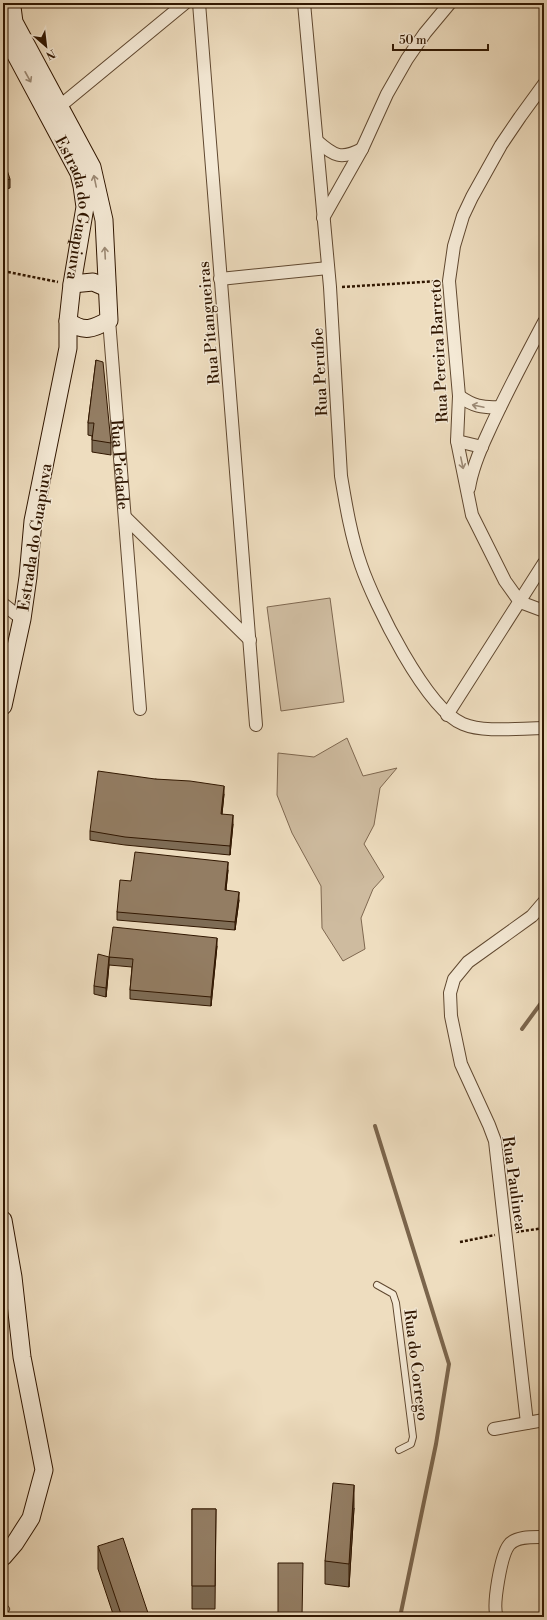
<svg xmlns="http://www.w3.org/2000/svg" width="547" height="1620" font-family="'Libre Bodoni',serif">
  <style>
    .green { fill: #cebb9f; stroke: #7f6850 }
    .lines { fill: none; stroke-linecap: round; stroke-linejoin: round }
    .stream { stroke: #7b654c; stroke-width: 4 }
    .lane-casing { stroke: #604830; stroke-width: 8 }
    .street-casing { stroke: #604830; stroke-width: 14 }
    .secondary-casing { stroke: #301600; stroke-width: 19 }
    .path { stroke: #301600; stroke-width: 2.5; stroke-dasharray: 3 2; stroke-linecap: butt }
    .lane { stroke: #f4e9d5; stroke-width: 6 }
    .street { stroke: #f4e9d5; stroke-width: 12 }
    .secondary { stroke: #f4e9d5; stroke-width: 17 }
    .wall { fill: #7e6c55; stroke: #301600 }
    .shaded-wall { fill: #675845; stroke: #301600 }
    .building { fill: #937d63; stroke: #301600 }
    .oneway { stroke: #9c8a75 }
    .labels { text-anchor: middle; stroke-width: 3; stroke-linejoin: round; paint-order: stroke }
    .street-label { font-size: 16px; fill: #301600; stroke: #f4e9d5 }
  </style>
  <rect width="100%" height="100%" fill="#eeddbf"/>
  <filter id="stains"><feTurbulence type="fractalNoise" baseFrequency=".005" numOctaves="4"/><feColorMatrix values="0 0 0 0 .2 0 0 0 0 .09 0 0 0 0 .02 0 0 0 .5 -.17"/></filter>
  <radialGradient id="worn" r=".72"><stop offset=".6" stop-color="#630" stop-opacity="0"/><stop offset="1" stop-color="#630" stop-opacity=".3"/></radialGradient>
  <g class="green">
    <polygon points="330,598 344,702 281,711 267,607"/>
    <polygon points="347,738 363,776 397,768 380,788 374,825 364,844 384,877 373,889 361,918 365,949 343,961 322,928 321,886 292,833 277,795 278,753 314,757"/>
  </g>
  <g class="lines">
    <g class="stream">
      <polyline points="522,1029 544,999"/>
      <polyline points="375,1126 449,1364 436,1444 400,1617"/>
    </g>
    <defs>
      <g id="lane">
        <polyline points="377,1285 393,1294 396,1303 413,1437 411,1444 399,1450"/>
        <polyline points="3,1606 6,1609"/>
      </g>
      <g id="street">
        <polyline points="199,3 256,725"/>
        <path d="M304,3L330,287L341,476C346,506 351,536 361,565C374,603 426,709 463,724C484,733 520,728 544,728"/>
        <polyline points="544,84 520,117 501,145 472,197 463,216 454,246 449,281 459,396 457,441 472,515 505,581 520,602 544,611"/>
        <polyline points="53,109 60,106 185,3"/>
        <path d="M317,141C334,156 341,160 362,149"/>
        <polyline points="323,218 362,149 387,94 407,59 425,33 450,3"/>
        <polyline points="220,279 328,268"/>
        <path id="s1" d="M109,320L140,709"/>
        <path d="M459,396C473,406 482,408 500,407"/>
        <polyline points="457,441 482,447"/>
        <path d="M469,488C472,469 480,450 488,433C505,395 525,358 544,322"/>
        <polyline points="125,517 250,640"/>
        <polyline points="3,604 22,619"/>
        <polyline points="447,715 544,563"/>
        <polyline points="527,1423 495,1141 489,1125 461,1064 451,1016 450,993 454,979 468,962 532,916 544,902"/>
        <polyline points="494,1429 544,1420"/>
        <path d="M497,1617C492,1606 501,1555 509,1545C516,1536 533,1537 544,1537"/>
      </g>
      <g id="secondary">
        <path d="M13,3L12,7L14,22L92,167L104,220L109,320C93,329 84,333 68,321"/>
        <path id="s2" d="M3,31L79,173L82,186L85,207L72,284L68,321V348L33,521L28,577L22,619L3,706"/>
        <polyline points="72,284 93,282 107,288"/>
        <polyline points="3,1220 13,1277 22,1357 44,1470 31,1518 15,1543 3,1557"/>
      </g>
    </defs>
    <use href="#lane" class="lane-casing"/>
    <use href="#street" class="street-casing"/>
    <use href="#secondary" class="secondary-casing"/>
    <g class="path">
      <polyline points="3,271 58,282"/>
      <polyline points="342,287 439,281"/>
      <polyline points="516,1232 544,1228"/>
      <polyline points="460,1242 495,1235"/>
    </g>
    <use href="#lane" class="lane"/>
    <use href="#street" class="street"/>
    <use href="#secondary" class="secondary"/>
  </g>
  <g class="wall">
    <polygon points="96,360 111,443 111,455 92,452 92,436 88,435 88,423"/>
    <polygon points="155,779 224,794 222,814 233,824 230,855 125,845 90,840 90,831"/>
    <polygon points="228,870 226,890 239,900 235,930 117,920 117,912 131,881"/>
    <polygon points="217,946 211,1006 130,999 130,990 132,967 109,965 106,997 94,994 94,986 109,957"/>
    <polygon points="354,1508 349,1587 325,1584 325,1561"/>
    <polygon points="192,1509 216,1509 215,1609 192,1609"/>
    <polygon points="98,1546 149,1617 114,1617 98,1569"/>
  </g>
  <g class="shaded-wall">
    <polygon points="10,179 10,188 3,190 3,181"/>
    <polygon points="224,786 224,794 221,823 221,814"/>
    <polygon points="233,815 233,824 230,855 230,846"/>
    <polygon points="228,862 228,870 225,899 225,890"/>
    <polygon points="239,892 239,900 235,930 235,922"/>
    <polygon points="217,938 217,946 211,1006 211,997"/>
    <polygon points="109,957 109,965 106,997 106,988"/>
    <polygon points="354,1485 354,1508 349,1587 349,1564"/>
  </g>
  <g class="building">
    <polygon points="3,161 4,161 10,179 3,181"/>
    <polygon points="96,360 103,362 111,443 92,440 94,423 88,423"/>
    <polygon points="98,771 155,779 190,781 224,786 221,814 233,815 230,846 125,837 90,831"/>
    <polygon points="135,852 228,862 225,890 239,892 235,922 117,912 120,880 131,881"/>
    <polygon points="113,927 217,938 211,997 130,990 133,959 109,957"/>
    <polygon points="98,954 109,957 106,988 94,986"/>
    <polygon points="333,1483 354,1485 349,1564 325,1561"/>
    <polygon points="192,1509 216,1509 215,1586 192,1586"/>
    <polygon points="123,1538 149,1616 146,1617 122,1617 98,1546"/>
    <polygon points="278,1563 303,1563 302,1617 278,1617"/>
    <polygon points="3,1613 22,1615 21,1617 3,1617"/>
  </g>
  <defs><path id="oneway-shaft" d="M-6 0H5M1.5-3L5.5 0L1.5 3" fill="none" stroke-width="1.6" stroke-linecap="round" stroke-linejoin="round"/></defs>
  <g class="oneway">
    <use href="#oneway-shaft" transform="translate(28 77) rotate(61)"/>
    <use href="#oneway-shaft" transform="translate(95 181) rotate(-102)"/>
    <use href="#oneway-shaft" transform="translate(105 253) rotate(-93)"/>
    <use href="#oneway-shaft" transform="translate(478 406) rotate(-168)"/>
    <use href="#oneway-shaft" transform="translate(462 463) rotate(78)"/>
  </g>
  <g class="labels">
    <g class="street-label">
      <text dy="6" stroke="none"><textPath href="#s2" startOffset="195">Estrada do Guapiuva</textPath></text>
      <text transform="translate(208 323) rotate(-95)" y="6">Rua Pitangueiras</text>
      <text transform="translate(438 351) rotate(-93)" y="6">Rua Pereira Barreto</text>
      <text transform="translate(319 372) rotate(-93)" y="6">Rua Peruíbe</text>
      <text dy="6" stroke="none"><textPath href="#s1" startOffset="145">Rua Piedade</textPath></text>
      <text transform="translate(34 537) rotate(-81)" y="6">Estrada do Guapiuva</text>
      <text transform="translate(515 1183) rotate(82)" y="6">Rua Paulinea</text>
      <text transform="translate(417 1365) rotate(83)" y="6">Rua do Corrego</text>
    </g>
  </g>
  <rect width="547" height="1620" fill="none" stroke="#eeddbf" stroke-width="16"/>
  <rect x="4" y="4" width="539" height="1612" fill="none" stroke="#301600" stroke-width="2"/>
  <rect x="8" y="8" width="531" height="1604" fill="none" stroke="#301600"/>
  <g transform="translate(46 46) rotate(152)" stroke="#f4e9d5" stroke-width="3" paint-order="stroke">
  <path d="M0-3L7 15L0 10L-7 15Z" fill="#301600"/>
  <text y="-6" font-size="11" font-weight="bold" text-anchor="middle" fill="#301600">N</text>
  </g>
  <path d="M393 44v6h95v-6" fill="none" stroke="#301600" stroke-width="2"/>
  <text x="399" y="44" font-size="12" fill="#301600" stroke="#f4e9d5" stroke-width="3" paint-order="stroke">50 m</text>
  <rect width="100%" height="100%" filter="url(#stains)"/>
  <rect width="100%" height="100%" fill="url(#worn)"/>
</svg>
